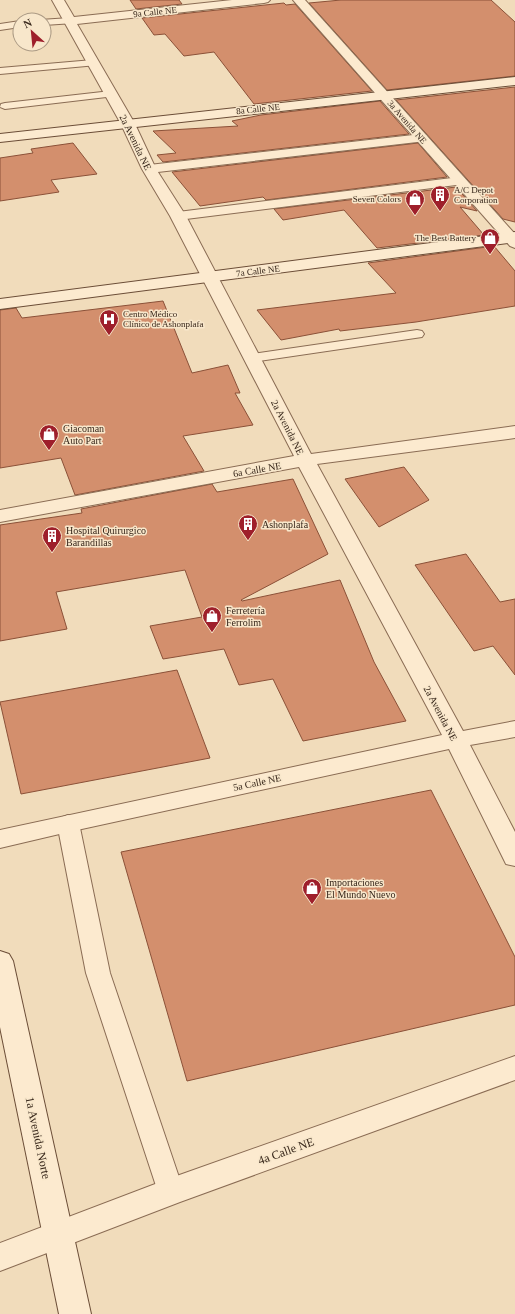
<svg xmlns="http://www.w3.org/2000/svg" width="515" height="1314" font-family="'Times New Roman',serif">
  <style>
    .building { fill: #d38f6d; stroke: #8b5138 }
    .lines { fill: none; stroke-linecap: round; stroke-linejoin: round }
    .lane-casing { stroke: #8a6c54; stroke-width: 2 }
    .street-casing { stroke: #8a6c54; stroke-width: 2 }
    .secondary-casing { stroke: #6b4d37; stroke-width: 2 }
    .lane { fill: #fceacf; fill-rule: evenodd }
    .street { fill: #fceacf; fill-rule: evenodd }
    .secondary { fill: #fceacf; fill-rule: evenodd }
    .labels { text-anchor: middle; stroke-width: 3; stroke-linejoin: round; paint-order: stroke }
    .far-street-label { font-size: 9px; fill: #37261a; stroke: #f8e7cb }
    .far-poi-label { font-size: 9px; fill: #37261a; stroke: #f8e7cb; text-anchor: start }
    .street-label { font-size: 10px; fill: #37261a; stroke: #f8e7cb }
    .poi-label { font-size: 10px; fill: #37261a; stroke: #f8e7cb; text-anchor: start }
    .near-street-label { font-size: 12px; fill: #37261a; stroke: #f8e7cb }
  </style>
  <rect width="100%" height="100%" fill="#f1dcbb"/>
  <g class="building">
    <polygon points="130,0 179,0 182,4 136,9"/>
    <polygon points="341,0 491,0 515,22 515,76 387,90 309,3"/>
    <polygon points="284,3 286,5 295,4 372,91 254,104 214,52 184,56 165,34 154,35 142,18"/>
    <polygon points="515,87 515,222 503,219 396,100"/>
    <polygon points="380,101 409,134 163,162 157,155 176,153 153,131 238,126 232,121 261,115"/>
    <polygon points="73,143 97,174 51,180 59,192 0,201 0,158 33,153 31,149"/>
    <polygon points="418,143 447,177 266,200 263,197 200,206 172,172"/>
    <polygon points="456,187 477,211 460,207 484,235 377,248 344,210 283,220 274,209"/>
    <polygon points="494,246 515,271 515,306 416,322 340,331 339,329 281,340 257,310 396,293 368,263"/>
    <polygon points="163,301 192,373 228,365 240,393 235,393 253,425 183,436 204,471 75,495 61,458 0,468 0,310 16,308 22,318"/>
    <polygon points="404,467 429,500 379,527 345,479"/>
    <polygon points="293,479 328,554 241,600 242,601 340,580 374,662 406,721 303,741 273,679 239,685 224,649 163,659 150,626 202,617 185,570 56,592 67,629 0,641 0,525 82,513 81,509 212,484 217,492"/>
    <polygon points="466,554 500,602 515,599 515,675 493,646 474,651 415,565"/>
    <polygon points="177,670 210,758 21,794 0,702"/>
    <polygon points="431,790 515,957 515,1005 187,1081 121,852"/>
  </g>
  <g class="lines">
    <defs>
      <g id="lane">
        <polygon points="70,18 74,19 75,21 74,23 44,25 44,20 40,20"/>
        <polygon points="20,21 20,27 0,30 0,24"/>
        <polygon points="93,60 97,61 98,63 97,65 0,74 0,68"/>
        <polygon points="111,91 115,92 117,94 115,96 5,109 0,107 1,104 5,103"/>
        <polygon points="422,134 426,135 428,138 426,141 149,173 145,172 143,169 145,166 149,165"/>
        <polygon points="460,177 464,178 466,181 464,184 178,220 173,219 172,216 173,213 178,212"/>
        <polygon points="417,330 422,331 424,334 422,337 252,362 247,361 245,358 247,355 252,354"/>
        <polygon points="68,815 76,818 79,823 110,973 184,1192 180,1200 171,1204 162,1200 158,1192 86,973 57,823 60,818"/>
      </g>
      <g id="street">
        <polygon points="52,0 64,0 74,17 232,0 270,0 268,2 264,3 77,24 135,124 156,169 186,216 311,454 515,426 515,438 317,464 463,731 515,721 515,737 470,745 515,832 515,866 506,864 449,749 68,832 0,848 0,830 442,735 299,467 0,522 0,510 294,456 170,216 142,169 121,124"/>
        <polygon points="293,0 305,0 515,234 515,248 510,246"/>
        <polygon points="515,1056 515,1080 180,1202 0,1271 0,1243 171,1178"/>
      </g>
      <g id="secondary">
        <polygon points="515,77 515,85 0,142 0,134"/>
        <polygon points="515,232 515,242 0,309 0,299"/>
        <polygon points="0,951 9,954 13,961 91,1314 59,1314 0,1027"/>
      </g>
    </defs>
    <use href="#lane" class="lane-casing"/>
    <use href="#street" class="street-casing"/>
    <use href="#secondary" class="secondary-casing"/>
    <use href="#lane" class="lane"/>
    <use href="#street" class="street"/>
    <use href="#secondary" class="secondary"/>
  </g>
  <defs>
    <symbol id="building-pin" viewBox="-11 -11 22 30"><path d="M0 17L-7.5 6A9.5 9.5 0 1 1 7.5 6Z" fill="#9e1f2b" stroke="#f8e7cb"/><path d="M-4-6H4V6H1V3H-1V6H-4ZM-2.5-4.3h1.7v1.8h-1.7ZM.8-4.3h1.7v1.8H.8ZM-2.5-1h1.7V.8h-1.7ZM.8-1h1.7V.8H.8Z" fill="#fff"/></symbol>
    <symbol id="shop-pin" viewBox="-11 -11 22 30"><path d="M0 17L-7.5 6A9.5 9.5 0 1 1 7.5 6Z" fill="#9e1f2b" stroke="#f8e7cb"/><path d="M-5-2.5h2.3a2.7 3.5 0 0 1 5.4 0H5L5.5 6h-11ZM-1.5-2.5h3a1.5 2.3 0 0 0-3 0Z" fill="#fff"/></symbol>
    <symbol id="hospital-pin" viewBox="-11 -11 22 30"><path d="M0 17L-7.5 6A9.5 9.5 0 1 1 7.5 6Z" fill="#9e1f2b" stroke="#f8e7cb"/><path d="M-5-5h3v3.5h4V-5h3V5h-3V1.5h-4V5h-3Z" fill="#fff"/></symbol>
  </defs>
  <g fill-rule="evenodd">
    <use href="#building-pin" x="429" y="184" width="22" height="30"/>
    <use href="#shop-pin" x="404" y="188" width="22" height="30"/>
    <use href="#shop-pin" x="479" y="227" width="22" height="30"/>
    <use href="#hospital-pin" x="98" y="308" width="22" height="30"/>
    <use href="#shop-pin" x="38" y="423" width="22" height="30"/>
    <use href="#building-pin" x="237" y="513" width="22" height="30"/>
    <use href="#building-pin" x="41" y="525" width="22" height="30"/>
    <use href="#shop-pin" x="201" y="605" width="22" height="30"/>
    <use href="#shop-pin" x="301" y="877" width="22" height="30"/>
  </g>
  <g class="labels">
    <g class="far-street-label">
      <text transform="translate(155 12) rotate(-6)" y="3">9a Calle NE</text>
      <text transform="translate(258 109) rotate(-6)" y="3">8a Calle NE</text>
      <text transform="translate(407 122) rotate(49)" y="3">3a Avenida NE</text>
      <text transform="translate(258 271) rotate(-7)" y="3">7a Calle NE</text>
    </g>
    <g class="far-poi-label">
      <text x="454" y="193">A/C Depot<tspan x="454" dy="10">Corporation</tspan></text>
      <text x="401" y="202" text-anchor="end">Seven Colors</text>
      <text x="476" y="241" text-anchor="end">The Best Battery</text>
      <text x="123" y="317">Centro Médico<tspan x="123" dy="10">Clínico de Ashonplafa</tspan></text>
    </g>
    <g class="street-label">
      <text transform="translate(136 142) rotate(64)" y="4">2a Avenida NE</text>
      <text transform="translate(288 427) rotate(63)" y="4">2a Avenida NE</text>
      <text transform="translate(257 469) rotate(-10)" y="4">6a Calle NE</text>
      <text transform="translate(441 713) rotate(62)" y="4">2a Avenida NE</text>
      <text transform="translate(257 782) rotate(-12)" y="4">5a Calle NE</text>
    </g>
    <g class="poi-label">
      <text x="63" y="432">Giacoman<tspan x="63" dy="12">Auto Part</tspan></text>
      <text x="262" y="528">Ashonplafa</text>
      <text x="66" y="534">Hospital Quirurgico<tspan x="66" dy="12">Barandillas</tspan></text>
      <text x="226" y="614">Ferretería<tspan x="226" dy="12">Ferrolim</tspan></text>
      <text x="326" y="886">Importaciones<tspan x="326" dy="12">El Mundo Nuevo</tspan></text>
    </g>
    <g class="near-street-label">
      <text transform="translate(38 1138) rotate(78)" y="4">1a Avenida Norte</text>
      <text transform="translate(286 1151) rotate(-20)" y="4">4a Calle NE</text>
    </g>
  </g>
  <g transform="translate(32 32) rotate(333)"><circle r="19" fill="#f8e7cb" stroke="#ab9a84"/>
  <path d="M0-3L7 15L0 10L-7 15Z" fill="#9e1f2b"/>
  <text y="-6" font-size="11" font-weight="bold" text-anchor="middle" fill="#37261a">N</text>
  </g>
</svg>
